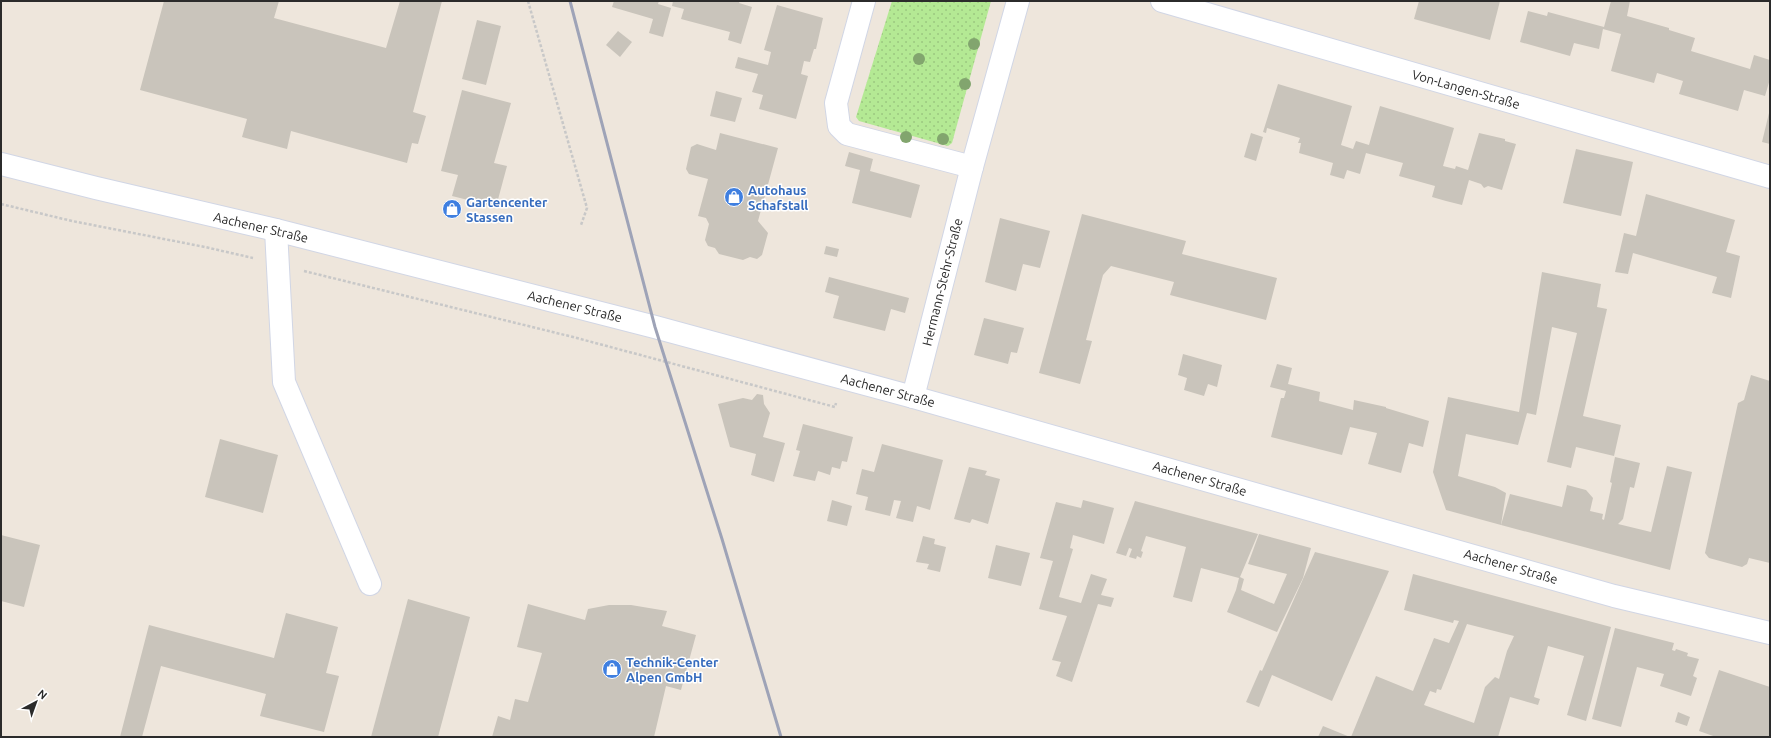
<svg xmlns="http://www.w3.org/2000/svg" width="1771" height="738" font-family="Ubuntu,sans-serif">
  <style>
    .green { fill: url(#green-dots) }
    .building { fill: #c9c4bb; fill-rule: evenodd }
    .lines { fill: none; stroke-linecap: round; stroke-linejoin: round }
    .minor-casing { stroke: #d1d6e5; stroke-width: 24 }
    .path { stroke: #c8c8c8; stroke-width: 2.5; stroke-dasharray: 3 2; stroke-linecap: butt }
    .minor { stroke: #fff; stroke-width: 22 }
    .rail { stroke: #9ea3b7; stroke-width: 3 }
    .tree { fill: #82a56e }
    .labels { text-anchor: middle; stroke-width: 3; stroke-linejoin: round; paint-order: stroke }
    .street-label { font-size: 13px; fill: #2b2b2b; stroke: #fff }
    .shop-label { font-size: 13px; font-weight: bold; fill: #366cbe; stroke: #fff; text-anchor: start }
  </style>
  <defs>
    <pattern id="green-dots" width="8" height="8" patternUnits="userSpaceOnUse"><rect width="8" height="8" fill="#b4e994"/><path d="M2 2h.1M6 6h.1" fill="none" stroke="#9bc880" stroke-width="1.8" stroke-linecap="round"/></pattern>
  </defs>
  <rect width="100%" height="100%" fill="#eee6dc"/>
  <polygon class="green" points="892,1 991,1 952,143 948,146 859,121 856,117"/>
  <g class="building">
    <polygon points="164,1 279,1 274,18 386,48 400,1 442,1 413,112 426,116 418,144 412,143 407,163 291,131 287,149 242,137 247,119 140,90"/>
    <polygon points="614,1 659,1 658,4 671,8 663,37 649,33 653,19 612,7"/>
    <polygon points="673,1 740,1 739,3 752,7 741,44 728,40 730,32 681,19 684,9 672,6"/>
    <polygon points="1419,1 1500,1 1490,40 1414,19"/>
    <polygon points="1611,1 1630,1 1627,16 1669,28 1669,30 1695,38 1691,51 1750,69 1754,55 1770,60 1770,79 1765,96 1744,90 1738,111 1679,94 1683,81 1657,73 1654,83 1611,71 1621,34 1603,29 1599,49 1574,43 1570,56 1520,42 1528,11 1547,16 1548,12 1604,27"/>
    <polygon points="777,5 823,18 816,49 814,49 810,62 804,61 801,74 808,76 796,119 759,109 763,95 752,92 758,74 735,68 738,57 768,65 771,52 764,50"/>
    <polygon points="477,20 501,26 486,85 462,79"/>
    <polygon points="618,31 632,42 620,57 606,45"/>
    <polygon points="1278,84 1352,106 1341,145 1353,149 1356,141 1369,145 1380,106 1454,128 1443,166 1455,169 1456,166 1468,170 1479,133 1505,139 1505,141 1516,144 1502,190 1488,186 1484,188 1481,184 1469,180 1462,205 1446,201 1432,197 1435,186 1399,176 1403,163 1366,153 1360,174 1347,170 1344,179 1330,175 1333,163 1299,153 1301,143 1298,143 1300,138 1267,128 1266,133 1263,132"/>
    <polygon points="462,90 511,103 494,163 507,166 496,207 452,196 458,175 441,171"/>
    <polygon points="716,91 742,98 735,122 710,116"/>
    <polygon points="1769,113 1770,113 1770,144 1762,142"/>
    <polygon points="720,133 778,148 758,221 768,233 762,255 757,259 750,257 743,260 719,254 715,248 708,246 705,240 709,224 706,218 698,216 708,179 689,174 686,169 691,147 697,144 716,150"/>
    <polygon points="1251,133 1263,137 1256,161 1244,157"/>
    <polygon points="1576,149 1633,162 1621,216 1563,203"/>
    <polygon points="849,152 873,159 870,171 920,185 911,218 852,203 860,170 845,166"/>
    <polygon points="1646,194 1735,220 1726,252 1740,256 1731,298 1712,293 1717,277 1633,253 1628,274 1615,272 1624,233 1636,236"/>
    <polygon points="1082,214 1186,241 1182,254 1277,278 1266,320 1170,295 1174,282 1111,266 1103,275 1086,340 1092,341 1080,384 1039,373"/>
    <polygon points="1000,218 1050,231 1040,268 1023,264 1016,291 985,282"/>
    <polygon points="826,246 839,249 837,257 824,254"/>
    <polygon points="1542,272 1601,284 1597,307 1607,309 1583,416 1621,425 1614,456 1576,447 1571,468 1547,462 1577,333 1552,327 1536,415 1527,413 1518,445 1466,434 1458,476 1495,487 1506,493 1501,525 1446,510 1433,472 1448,397 1519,412"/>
    <polygon points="829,277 909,298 905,313 891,309 885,331 833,318 839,296 825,292"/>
    <polygon points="984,318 1024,328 1017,353 1011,352 1008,364 974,355"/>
    <polygon points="1183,354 1222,365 1217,387 1208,384 1204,396 1184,390 1187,378 1178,375"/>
    <polygon points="1277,364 1292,368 1288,384 1320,392 1319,401 1353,410 1354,400 1386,407 1386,408 1429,421 1423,447 1409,443 1401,473 1368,464 1377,433 1350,427 1342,455 1271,437 1281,398 1284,398 1286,391 1270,387"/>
    <polygon points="1751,375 1770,381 1770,563 1749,558 1747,564 1742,567 1709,558 1705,553 1738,403 1744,400"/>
    <polygon points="757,394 763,395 764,404 770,413 763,437 785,443 774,482 751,475 756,454 730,447 718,404 743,398 752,400"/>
    <polygon points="803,424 853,437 847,462 842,461 840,469 832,467 830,475 818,471 815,481 793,476 800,451 796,450"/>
    <polygon points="220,439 278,455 263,513 205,497"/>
    <polygon points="882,444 943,460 930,510 917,506 913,522 896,518 901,501 894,500 890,516 865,510 868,497 856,494 862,469 874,472"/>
    <polygon points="1615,457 1640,463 1634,488 1630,487 1623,519 1618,524 1651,532 1667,466 1692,472 1670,570 1501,525 1510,494 1562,507 1567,485 1586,490 1593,498 1590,511 1603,514 1602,519 1604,520 1612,483 1610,482"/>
    <polygon points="969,467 987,471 985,475 1000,479 988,524 972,519 970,523 954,519"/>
    <polygon points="832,500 852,506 847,526 827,521"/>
    <polygon points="1083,500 1114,508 1104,544 1073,535 1070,548 1073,549 1059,597 1081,603 1091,574 1107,579 1101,595 1114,598 1111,607 1098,604 1072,682 1056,676 1061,662 1052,660 1067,616 1039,609 1053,561 1040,558 1056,502 1081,508"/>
    <polygon points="1135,501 1258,534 1240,577 1244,579 1241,590 1274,604 1287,574 1248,564 1259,534 1311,548 1303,578 1277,632 1227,612 1236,590 1239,578 1201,568 1192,602 1173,597 1186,547 1146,536 1141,551 1143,552 1141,558 1137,556 1136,559 1129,557 1132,549 1129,548 1126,556 1116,553"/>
    <polygon points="1,535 40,545 24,607 1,601"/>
    <polygon points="923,536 935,539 934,544 946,547 940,572 927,569 929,564 916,562"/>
    <polygon points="996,545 1030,553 1021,586 988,578"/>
    <polygon points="1315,552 1389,571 1332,701 1272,675 1259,707 1246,702 1260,670 1262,671"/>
    <path d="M1413,574L1611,627L1586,721L1567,715L1584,656L1548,646L1534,697L1540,699L1538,705L1510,697L1498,737H1351L1376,676L1413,691L1434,638L1449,643L1459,621L1454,620L1453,623L1404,610ZM1467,624L1514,636L1507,651L1499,679L1495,677L1485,687L1474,723L1424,705L1430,691L1436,693L1437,689L1441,690Z"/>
    <polygon points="408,599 470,617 438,737 371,737"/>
    <polygon points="528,604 585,620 588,609 609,605 631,605 667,611 662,626 696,635 681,690 666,686 654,737 492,737 498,716 510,720 515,699 528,702 542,653 517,647"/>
    <polygon points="286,613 338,627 326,673 339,676 324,732 260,716 266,694 161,666 142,737 120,737 149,625 274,658"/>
    <polygon points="1615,628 1674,643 1672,650 1675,651 1676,649 1688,653 1687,656 1699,659 1693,676 1697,678 1691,696 1660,686 1664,674 1637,667 1621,727 1592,719"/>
    <polygon points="1719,670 1770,687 1770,737 1716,737 1699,731"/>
    <polygon points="1678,712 1690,717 1687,726 1675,722"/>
    <polygon points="1323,726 1350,737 1318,737"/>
  </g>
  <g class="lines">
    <defs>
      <g id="minor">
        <polyline points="864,1 836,103 839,126 847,134 972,167"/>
        <polyline points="1162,1 1770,177"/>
        <polyline points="1,164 96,188 276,230 655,327 913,397 1614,596 1770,633"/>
        <polyline points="276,230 284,382 370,584"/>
        <polyline points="913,397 972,167 1018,1"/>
      </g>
    </defs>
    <use href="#minor" class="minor-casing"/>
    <g class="path">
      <polyline points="528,1 587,208 581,225"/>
      <polyline points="1,204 72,221 205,247 253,258"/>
      <polyline points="304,271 573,337 835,407 836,403"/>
    </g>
    <use href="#minor" class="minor"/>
    <polyline class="rail" points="570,1 655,327 722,539 781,737"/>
  </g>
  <g class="tree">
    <circle cx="974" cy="44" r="6"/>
    <circle cx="919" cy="59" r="6"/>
    <circle cx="965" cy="84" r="6"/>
    <circle cx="906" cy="137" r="6"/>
    <circle cx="943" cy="139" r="6"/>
  </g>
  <defs>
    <symbol id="shop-disc" viewBox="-11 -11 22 22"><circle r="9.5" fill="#3f7fe0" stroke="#fff"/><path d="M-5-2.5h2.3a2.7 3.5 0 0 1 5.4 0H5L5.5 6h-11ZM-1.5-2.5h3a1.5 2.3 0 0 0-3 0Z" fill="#fff"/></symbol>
  </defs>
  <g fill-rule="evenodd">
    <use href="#shop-disc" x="723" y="186" width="22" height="22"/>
    <use href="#shop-disc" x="441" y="198" width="22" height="22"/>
    <use href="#shop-disc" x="601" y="658" width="22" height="22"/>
  </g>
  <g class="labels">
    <g class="street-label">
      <text transform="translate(1466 89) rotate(16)" y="5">Von-Langen-Straße</text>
      <text transform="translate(261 227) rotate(13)" y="5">Aachener Straße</text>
      <text transform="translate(942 282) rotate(-76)" y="5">Hermann-Stehr-Straße</text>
      <text transform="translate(575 306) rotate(14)" y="5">Aachener Straße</text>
      <text transform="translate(888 390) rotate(15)" y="5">Aachener Straße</text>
      <text transform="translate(1200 478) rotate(16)" y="5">Aachener Straße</text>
      <text transform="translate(1511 566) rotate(16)" y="5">Aachener Straße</text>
    </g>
    <g class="shop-label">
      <text x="748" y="195">Autohaus<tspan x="748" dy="15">Schafstall</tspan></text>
      <text x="466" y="207">Gartencenter<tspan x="466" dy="15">Stassen</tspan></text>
      <text x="626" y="667">Technik-Center<tspan x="626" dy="15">Alpen GmbH</tspan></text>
    </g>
  </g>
  <rect width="1771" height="738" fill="none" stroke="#2b2b2b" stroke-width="4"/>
  <g transform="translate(36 702) rotate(41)" stroke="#ffffff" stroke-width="3" paint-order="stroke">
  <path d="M0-3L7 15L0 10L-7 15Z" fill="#2b2b2b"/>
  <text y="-6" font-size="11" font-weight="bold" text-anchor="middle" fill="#2b2b2b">N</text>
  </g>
</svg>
